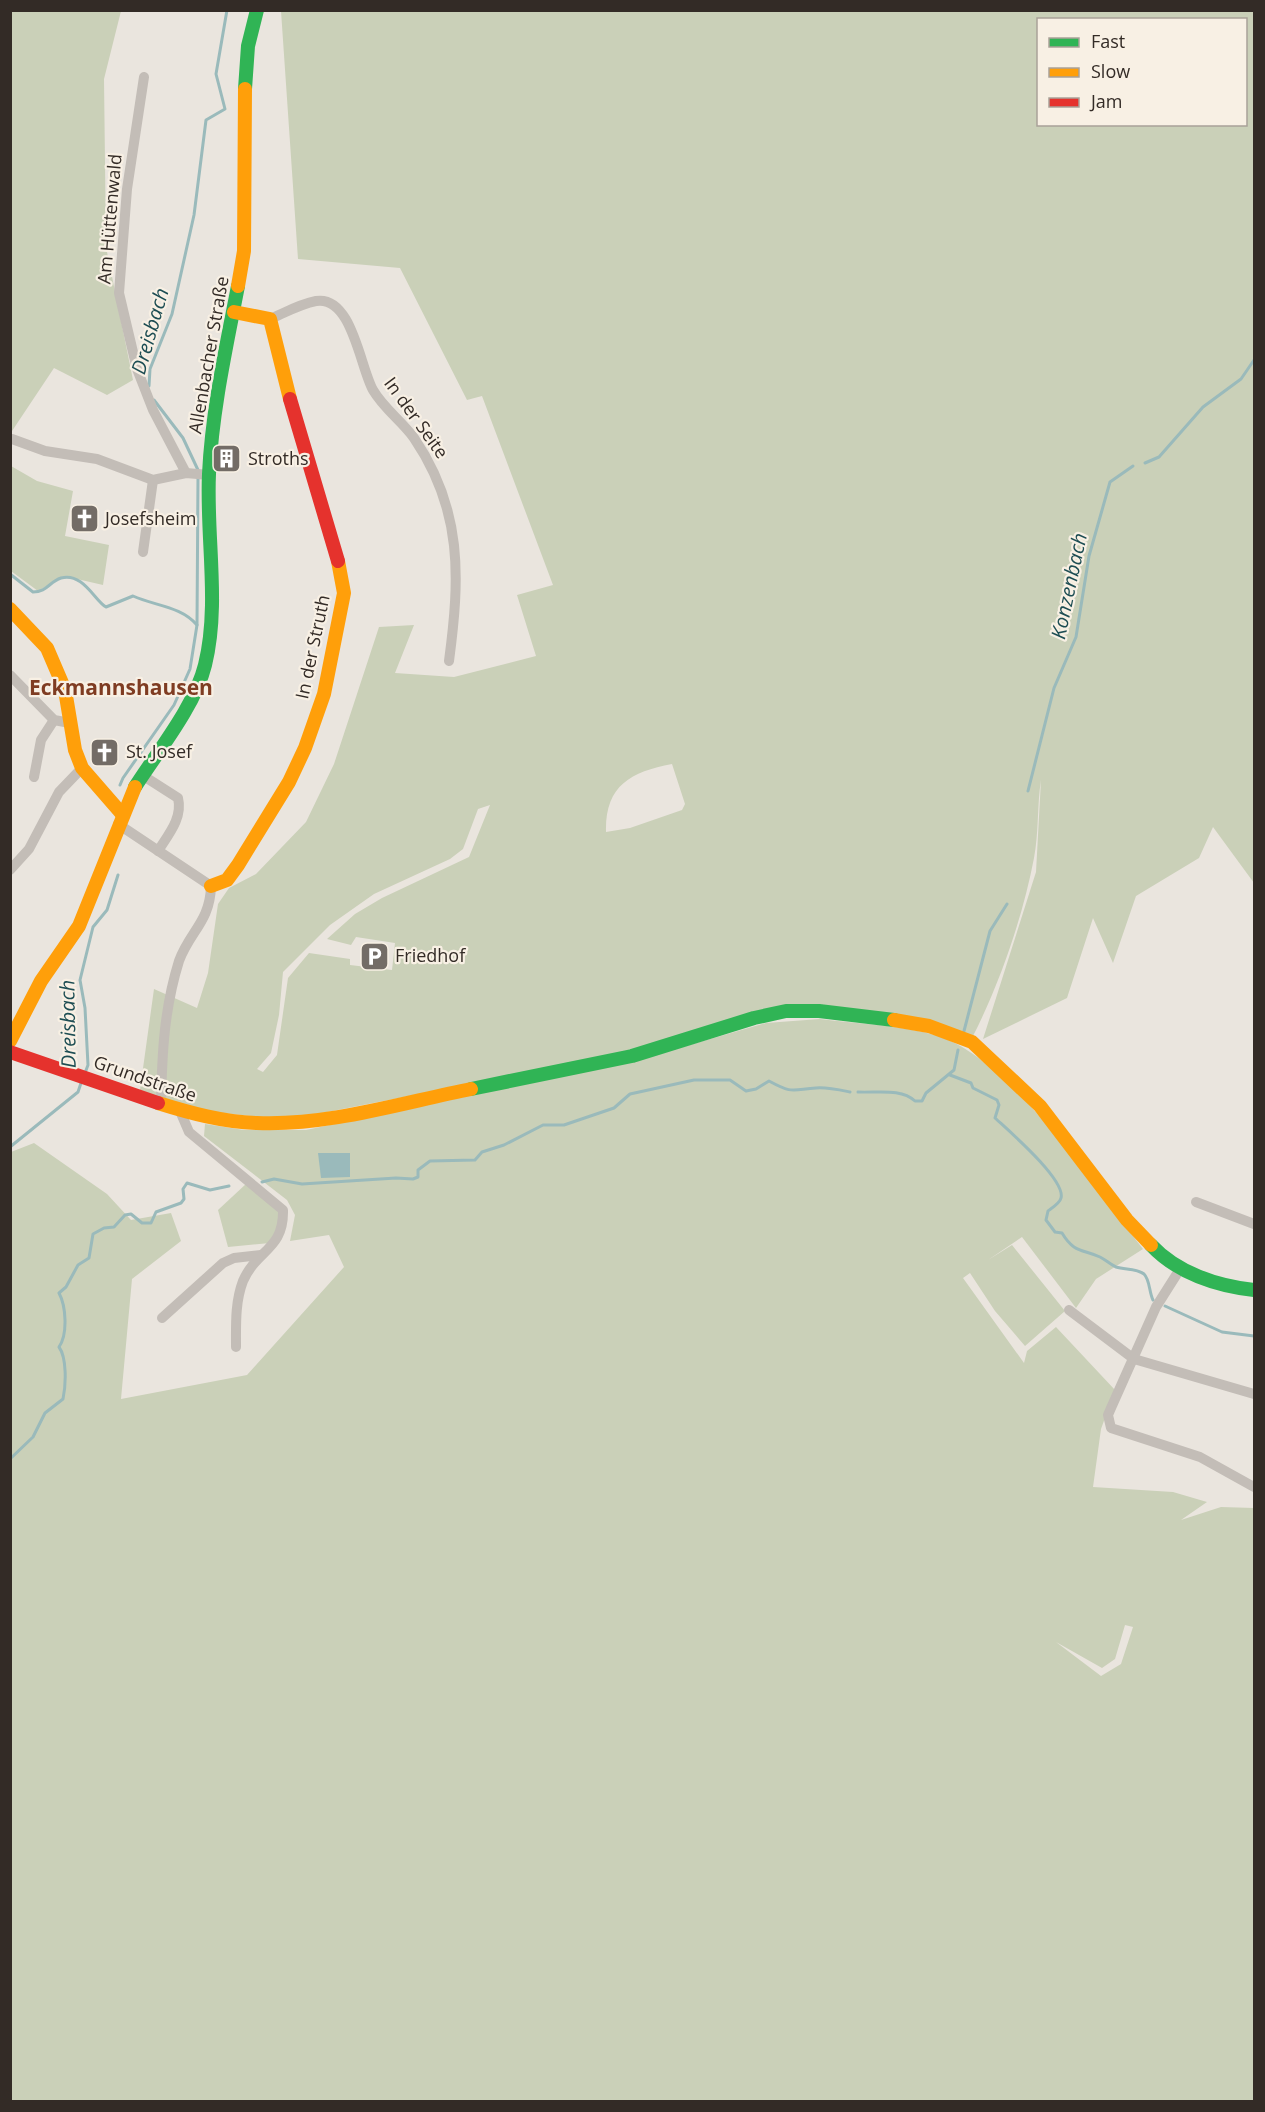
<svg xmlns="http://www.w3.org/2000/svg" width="1265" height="2112" font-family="'Open Sans',sans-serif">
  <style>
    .green { fill: #cad0b8; fill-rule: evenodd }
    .water { fill: #9ababb }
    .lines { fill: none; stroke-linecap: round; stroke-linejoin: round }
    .stream { stroke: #9ababb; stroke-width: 3 }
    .street { stroke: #c3bdb7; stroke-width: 10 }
    .fast { stroke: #30b455; stroke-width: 14 }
    .slow { stroke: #ff9f0a; stroke-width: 14 }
    .jam { stroke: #e5322d; stroke-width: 14 }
    .labels { text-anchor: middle; stroke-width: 4.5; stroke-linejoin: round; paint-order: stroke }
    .street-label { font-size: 18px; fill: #332b26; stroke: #f8f0e4 }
    .poi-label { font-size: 18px; fill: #332b26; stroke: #f8f0e4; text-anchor: start }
    .water-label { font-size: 20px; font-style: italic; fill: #1d4d53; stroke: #f8f0e4 }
    .quarter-label { font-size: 21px; font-weight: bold; fill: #7f3c22; stroke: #f8f0e4 }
  </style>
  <rect width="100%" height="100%" fill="#eae5de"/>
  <g class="green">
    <polygon points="10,11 121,11 104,79 106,247 133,380 107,395 54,368 12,431"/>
    <path d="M281,11H1254V883L1213,827L1199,858L1136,896L1113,963L1093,918L1067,998L983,1039L1036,872L1041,780C1037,805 1039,832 1034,858C1023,916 1000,983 973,1036L786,1008L629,1053L322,1113L280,1119L194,1110L140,1090L154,989L197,1008L208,973L218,904L229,888L256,874L306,822L334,764L379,627L414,625L395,673L454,677L536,656L517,595L553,585L482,396L467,400L400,268L298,259ZM1038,20H1246V124H1038ZM672,764L685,804L682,810L630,828L606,832C605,786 630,772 672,764ZM490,805L469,857L382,898L355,914L327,939L351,945L356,937L395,943L392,970L350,965V959L309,953L288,978L277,1055L263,1072L257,1069L271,1053L279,1015L283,972L330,925L374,894L450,859L463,849L478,809Z"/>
    <polygon points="11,466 37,481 73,491 65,536 109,545 103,585 64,576 38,591 11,571"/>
    <path d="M820,1019C859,1024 902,1025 938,1036C1011,1059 1096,1189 1143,1249L1096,1279L1076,1308L1022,1237L988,1260L1012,1245L1065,1311L1025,1346L995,1311L970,1273L963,1278L1024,1363L1027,1351L1056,1327L1115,1390L1101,1429L1093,1487L1173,1492L1207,1502L1181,1520L1221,1507L1254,1508V2101L11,2102V1152L34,1143L107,1194L131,1220L171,1213L181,1241L132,1279L121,1399L247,1375L344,1267L329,1235L290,1241L295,1215L287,1200L204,1136L205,1124L244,1130H306L634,1061L766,1023ZM1125,1625L1133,1627L1121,1664L1101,1676L1056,1642L1102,1668L1115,1659Z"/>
    <polygon points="247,1183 279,1212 281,1225 270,1243 228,1247 218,1210"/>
  </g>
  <polygon class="water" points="318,1153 350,1153 350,1177 321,1178"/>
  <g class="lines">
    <g class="stream">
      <polyline points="149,386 150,369 172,314 194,215 206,120 225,109 216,74 227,10"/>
      <polyline points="154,400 183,438 198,470"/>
      <polyline points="1145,463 1159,457 1203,407 1241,379 1254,360"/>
      <path d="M10,574L33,592C47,592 49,582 61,578C83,572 95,601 106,607L133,596C155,606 181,606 197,625"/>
      <polyline points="120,785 123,778 174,705 190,669 197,625 198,477"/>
      <polyline points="1028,791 1054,688 1076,637 1089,556 1110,482 1133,466"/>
      <polyline points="964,1031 990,931 1007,904"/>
      <polyline points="85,1073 88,1065 85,1008 80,980 93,927 107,910 118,875"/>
      <path d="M950,1075L971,1083L973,1088L997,1100L999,1105L995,1118C1009,1131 1066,1180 1061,1198C1060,1203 1052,1208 1048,1211L1046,1220L1055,1232L1062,1233C1074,1253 1082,1249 1100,1257C1106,1260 1111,1265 1116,1267C1125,1270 1136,1268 1144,1274C1150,1280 1149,1292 1153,1300"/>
      <path d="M858,1092C878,1093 901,1088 915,1101H922L926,1093L954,1070L958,1050"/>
      <polyline points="10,1147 78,1092 81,1083"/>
      <path d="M262,1182L274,1179L302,1184L396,1178L413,1179L418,1177V1170L430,1161L475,1160L482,1152L504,1145L543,1125H564L614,1108L630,1094L694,1080H730L746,1091L756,1089L769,1081C793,1094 791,1090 816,1088C826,1087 840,1090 850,1092"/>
      <polyline points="1165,1306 1222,1332 1254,1336"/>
      <path d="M10,1459L33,1437L45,1413L63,1399C66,1385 67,1358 59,1347C68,1334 66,1306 59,1293L66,1287L78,1265L89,1258L93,1234L104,1228L114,1227L125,1215L131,1214L142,1223H151L156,1212L181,1203L184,1199L183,1189L187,1183L210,1190L229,1186"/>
    </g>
    <g class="street">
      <polyline points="144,77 127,189 119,293 137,369 153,410 186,473"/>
      <path d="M270,319C284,313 300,304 316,301C352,295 360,367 373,390C384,409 402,421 414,438C463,510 460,578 449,661"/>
      <polyline points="12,439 45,451 97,459 153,480 186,473 209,475"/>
      <polyline points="143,552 153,480"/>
      <polyline points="10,675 54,720 70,723"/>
      <path d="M142,775L178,798C183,818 168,835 158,851"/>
      <polyline points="34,777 41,740 54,720"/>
      <path d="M118,824L211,886C210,922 190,931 179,961C164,1009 162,1054 161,1104"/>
      <polyline points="10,870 29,849 59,792 82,768"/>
      <path d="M180,1111L189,1132L283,1210C284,1250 257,1249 243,1281C235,1302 236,1324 236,1347"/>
      <polyline points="1196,1202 1254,1224"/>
      <polyline points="1180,1269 1156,1307 1111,1408 1108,1415 1111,1428 1200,1457 1254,1487"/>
      <polyline points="1069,1310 1134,1359 1254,1394"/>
      <polyline points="162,1318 223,1263 234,1258 261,1255"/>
    </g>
    <g class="fast">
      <polyline points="245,89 248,46 257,10"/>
      <path d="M135,787C158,751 195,706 205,665C220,604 206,537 209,474C212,411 226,348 238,286"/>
      <polyline points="471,1089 632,1056 754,1018 786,1011 819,1011 894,1020"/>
      <path d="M1151,1245C1177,1273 1217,1286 1254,1290"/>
    </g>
    <g class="slow">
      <polyline points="238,286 244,251 245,89"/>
      <polyline points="234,312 270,319 290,399"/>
      <polyline points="10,609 47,648 65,690 75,750 82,768 122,814"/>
      <polyline points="211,886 227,880 238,865 289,782 305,748 324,694 344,593 338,561"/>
      <polyline points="894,1020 929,1026 972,1042 1040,1106 1127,1220 1151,1245"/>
      <polyline points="10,1041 41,981 79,926 135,787"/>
      <path d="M158,1103C190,1113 223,1122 257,1123C328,1126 401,1103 471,1089"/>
    </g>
    <g class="jam">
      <polyline points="290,399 338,561"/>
      <polyline points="10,1052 158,1103"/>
    </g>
  </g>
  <defs>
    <symbol id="building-square" viewBox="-11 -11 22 22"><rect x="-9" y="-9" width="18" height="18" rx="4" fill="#736c66" stroke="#f8f0e4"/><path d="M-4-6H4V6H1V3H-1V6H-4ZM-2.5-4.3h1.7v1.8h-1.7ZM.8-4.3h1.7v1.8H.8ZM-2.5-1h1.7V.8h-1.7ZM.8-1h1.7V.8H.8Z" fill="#fff"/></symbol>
    <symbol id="church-square" viewBox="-11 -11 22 22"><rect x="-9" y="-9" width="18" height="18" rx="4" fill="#736c66" stroke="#f8f0e4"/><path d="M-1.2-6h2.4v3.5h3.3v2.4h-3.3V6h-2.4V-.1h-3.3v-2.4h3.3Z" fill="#fff"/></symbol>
    <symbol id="parking-square" viewBox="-11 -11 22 22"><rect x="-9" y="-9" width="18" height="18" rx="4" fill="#736c66" stroke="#f8f0e4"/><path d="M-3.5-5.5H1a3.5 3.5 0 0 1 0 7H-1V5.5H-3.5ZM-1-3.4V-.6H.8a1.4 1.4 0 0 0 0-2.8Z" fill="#fff"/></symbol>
  </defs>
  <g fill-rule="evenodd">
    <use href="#building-square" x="210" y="442" width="33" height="33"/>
    <use href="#church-square" x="68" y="502" width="33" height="33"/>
    <use href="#church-square" x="88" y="736" width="33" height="33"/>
    <use href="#parking-square" x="358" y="940" width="33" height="33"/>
  </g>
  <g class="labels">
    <g class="street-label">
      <text transform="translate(110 219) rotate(-85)" y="6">Am Hüttenwald</text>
      <text transform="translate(209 355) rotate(-80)" y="6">Allenbacher Straße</text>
      <text transform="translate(416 418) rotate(54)" y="6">In der Seite</text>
      <text transform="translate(313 647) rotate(-78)" y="6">In der Struth</text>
      <text transform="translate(145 1079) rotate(19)" y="6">Grundstraße</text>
    </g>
    <g class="poi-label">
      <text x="248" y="465">Stroths</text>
      <text x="105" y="525">Josefsheim</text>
      <text x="126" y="758">St. Josef</text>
      <text x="395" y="962">Friedhof</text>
    </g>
    <g class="water-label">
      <text transform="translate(150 331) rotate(-74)" y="7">Dreisbach</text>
      <text transform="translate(1069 586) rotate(-78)" y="7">Konzenbach</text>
      <text transform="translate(68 1024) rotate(-91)" y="7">Dreisbach</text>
    </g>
    <g class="quarter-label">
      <text x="121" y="695">Eckmannshausen</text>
    </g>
  </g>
  <rect width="1265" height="2112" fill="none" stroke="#332b26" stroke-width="24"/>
  <rect x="1037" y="18" width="210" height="108" fill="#f8f0e4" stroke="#a9a198" stroke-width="1.5"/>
  <rect x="1049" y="38" width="30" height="9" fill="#30b455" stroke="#a9a198" stroke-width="1.5"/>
  <text x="1091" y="48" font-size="18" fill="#332b26">Fast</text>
  <rect x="1049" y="68" width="30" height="9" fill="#ff9f0a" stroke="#a9a198" stroke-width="1.5"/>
  <text x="1091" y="78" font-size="18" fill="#332b26">Slow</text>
  <rect x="1049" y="98" width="30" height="9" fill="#e5322d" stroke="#a9a198" stroke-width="1.5"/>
  <text x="1091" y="108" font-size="18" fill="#332b26">Jam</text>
</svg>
